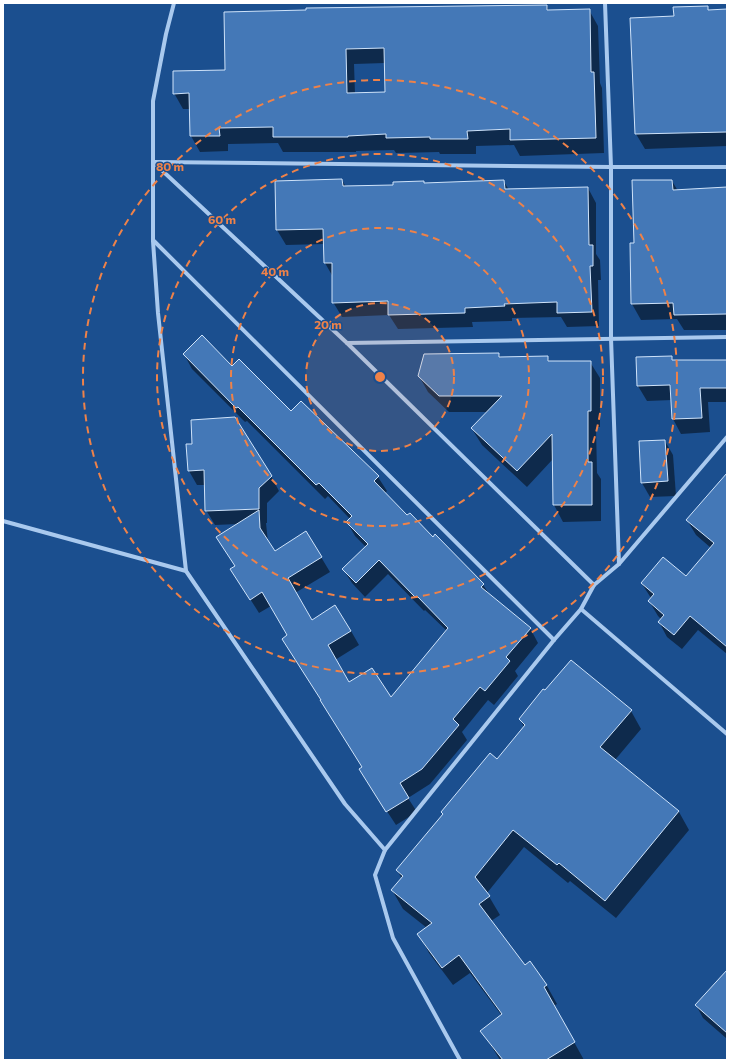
<svg xmlns="http://www.w3.org/2000/svg" width="730" height="1063" font-family="Commissioner,sans-serif">
  <style>
    .shadow { fill: #0007; fill-rule: evenodd }
    .building { fill: #4478b7; stroke: #cfe3fa; fill-rule: evenodd }
    .lines { fill: none; stroke-linecap: round; stroke-linejoin: round }
    .minor { stroke: #a9c9ee; stroke-width: 4 }
    .ring { fill: none; stroke: #ee8249; stroke-width: 2; stroke-dasharray: 7 5 }
    .centre { fill: #ee8249; stroke: #1b4f8f; stroke-width: 2 }
    .ring-label { font-size: 12px; text-anchor: middle; font-weight: bold; fill: #ee8249; stroke: #1b4f8f; stroke-width: 3; stroke-linejoin: round; paint-order: stroke }
  </style>
  <rect width="100%" height="100%" fill="#1b4f8f"/>
  <g class="shadow">
    <path d="M547,6L549,11L589,10L598,26L600,83L602,88L604,153L520,156L514,145L476,146V154H440L439,152L396,153L394,150L356,151V152H283L278,143L228,144V151L200,152L191,136L190,109H183L174,93L226,71ZM385,63L386,93L355,94L354,64Z"/>
    <polygon points="707,8 709,11 727,10 727,146 645,149 636,134 631,19 675,17"/>
    <polygon points="342,180 346,187 504,182 509,190 588,188 596,203 596,254 600,260 601,280 598,280 599,326 567,327 561,317 512,318 512,321 472,322 473,327 398,329 389,315 342,317 333,302 333,277 325,263 324,244 286,245 277,230 276,182"/>
    <polygon points="672,181 678,191 727,188 727,330 684,330 677,319 641,320 632,304 635,244"/>
    <polygon points="184,354 232,367 291,412 301,402 378,477 387,491 385,493 407,516 433,538 435,536 483,585 490,595 530,628 538,643 515,671 518,676 494,705 488,700 462,732 467,740 430,784 408,798 417,812 396,825 369,784 363,768 322,700 289,636 271,606 259,613 240,583 236,566 238,524 215,525 206,510 205,485 197,485 189,471 187,445 271,476 279,491 267,503 267,523 266,523 268,542 274,552 321,557 330,572 295,593 312,621 351,631 359,645 335,660 349,683 391,699 447,631 425,610 424,611 388,574 365,597 352,583 343,569 366,547 355,536 347,522 350,519 328,496 325,499 247,421 245,422 192,369"/>
    <polygon points="499,354 501,358 547,357 550,362 590,362 600,378 600,427 596,427 597,473 601,479 601,521 563,522 554,505 553,459 527,487 482,445 472,429 488,412 449,412 428,392 419,376"/>
    <polygon points="671,357 674,361 727,361 727,402 708,402 710,432 681,434 673,419 672,400 647,401 638,386 637,358"/>
    <polygon points="665,441 673,455 676,496 650,497 642,483"/>
    <polygon points="727,474 727,654 698,630 682,649 667,637 659,622 661,619 658,616 649,601 651,598 642,584 686,578 711,548 696,535 687,520"/>
    <polygon points="631,711 641,729 615,760 679,812 689,830 616,918 570,881 568,883 524,847 487,893 500,915 491,921 525,966 530,963 547,986 557,1004 554,1006 584,1060 500,1060 482,1031 502,1016 470,973 453,985 429,953 419,934 427,928 403,909 392,890 402,879 397,870 443,815 442,812 497,760 524,727 520,719"/>
    <polygon points="727,971 727,1037 726,1038 703,1018 696,1005"/>
  </g>
  <g class="building">
    <path d="M547,5V10L590,9L591,72H594L596,138L510,140V129L467,131L468,139H430V137L386,138V134L348,136V137H273V127L219,128L220,136H190L189,93L173,94V71L225,70L224,12L306,10V8ZM384,48L385,92L347,93L346,49Z"/>
    <polygon points="708,6 708,10 727,9 727,132 635,134 630,18 674,16 673,7"/>
    <polygon points="342,179 343,186 393,185 393,182 424,181 424,183 504,180 505,189 588,187 589,245 593,245 593,266 590,266 592,312 557,313 557,302 504,304 505,306 465,308 465,313 388,315 388,301 332,303 332,263 324,263 323,229 276,230 275,181"/>
    <polygon points="632,180 672,180 673,190 727,187 727,314 674,315 673,303 631,304 630,243 634,243"/>
    <polygon points="202,335 232,366 239,359 291,411 301,401 379,476 374,481 407,515 410,513 433,537 435,534 484,584 481,587 531,628 506,657 510,661 485,691 480,687 453,719 459,725 422,769 400,783 409,798 386,812 359,769 362,767 320,700 321,700 282,639 287,635 262,592 250,600 230,569 235,566 216,537 259,510 260,528 275,551 306,531 322,557 288,578 312,620 335,605 351,631 328,645 349,682 372,668 391,697 448,628 417,596 415,597 379,560 356,583 342,569 368,544 346,522 352,516 319,483 316,485 238,407 236,408 183,354"/>
    <polygon points="499,353 499,357 548,356 548,361 591,361 591,411 588,411 588,462 592,462 592,505 553,505 552,434 517,471 471,428 502,396 439,396 418,376 424,354"/>
    <polygon points="672,356 672,360 727,360 727,388 700,388 702,418 672,419 670,385 637,386 636,357"/>
    <polygon points="235,417 272,476 259,488 259,509 205,511 204,470 188,471 186,444 192,444 191,420"/>
    <polygon points="665,440 668,481 641,483 639,441"/>
    <polygon points="727,473 727,647 690,616 674,635 658,622 664,615 648,601 654,594 641,583 663,557 686,576 714,543 686,520"/>
    <polygon points="571,660 632,710 600,747 679,811 605,901 559,863 557,865 513,830 475,877 490,896 479,904 525,965 530,961 547,985 544,987 575,1042 546,1060 503,1060 480,1031 502,1014 459,955 442,968 417,934 432,923 391,890 403,876 396,870 443,814 441,812 490,753 497,759 525,725 519,719 543,689 545,690"/>
    <polygon points="727,970 727,1033 695,1005"/>
  </g>
  <g class="lines">
    <g class="minor">
      <polyline points="174,3 166,34 153,101 153,241 158,313 186,571"/>
      <polyline points="605,3 611,167 611,338 619,564"/>
      <polyline points="153,162 347,343 594,585"/>
      <polyline points="153,162 611,167 727,167"/>
      <polyline points="154,241 554,640"/>
      <polyline points="347,343 727,337"/>
      <polyline points="3,521 186,571 345,804 385,850 375,875 393,938 460,1060"/>
      <polyline points="581,609 727,734"/>
      <polyline points="385,850 554,640 581,609 594,585 619,564 727,437"/>
    </g>
  </g>
  <circle cx="380" cy="377" r="74" fill="#ee8249" fill-opacity=".12"/>
  <g class="ring">
    <circle cx="380" cy="377" r="74"/>
    <circle cx="380" cy="377" r="149"/>
    <circle cx="380" cy="377" r="223"/>
    <circle cx="380" cy="377" r="297"/>
  </g>
  <circle cx="380" cy="377" r="6" class="centre"/>
  <g class="ring-label">
    <text x="170" y="171">80 m</text>
    <text x="222" y="224">60 m</text>
    <text x="275" y="276">40 m</text>
    <text x="328" y="329">20 m</text>
  </g>
  <rect width="730" height="1063" fill="none" stroke="#ffffff" stroke-width="8"/>
</svg>
